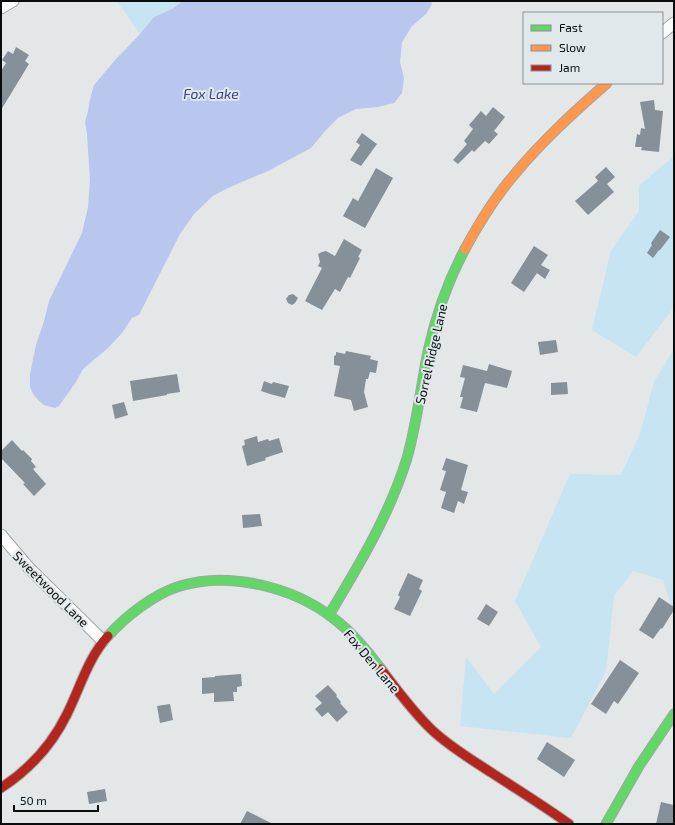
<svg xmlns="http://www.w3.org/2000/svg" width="675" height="825" font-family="'Exo 2',sans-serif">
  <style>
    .green { fill: #c6e4f1 }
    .water { fill: #b9c7ef }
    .building { fill: #859098 }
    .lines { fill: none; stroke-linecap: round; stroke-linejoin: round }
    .street-casing { stroke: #a2a5a6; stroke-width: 13 }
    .fast-casing { stroke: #a2a5a6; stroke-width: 11 }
    .slow-casing { stroke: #a2a5a6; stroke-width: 11 }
    .jam-casing { stroke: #a2a5a6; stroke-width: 11 }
    .street { stroke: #fbfbfc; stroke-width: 11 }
    .fast { stroke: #63d668; stroke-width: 9 }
    .slow { stroke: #ff974d; stroke-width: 9 }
    .jam { stroke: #b3261e; stroke-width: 9 }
    .labels { text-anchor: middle; stroke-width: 4; stroke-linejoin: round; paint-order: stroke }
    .street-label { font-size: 13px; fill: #090c0d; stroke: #e0e8eb }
    .water-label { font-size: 14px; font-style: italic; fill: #324285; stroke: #e0e8eb }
  </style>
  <rect width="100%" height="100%" fill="#e3e7e8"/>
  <g class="green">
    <polygon points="117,1 183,1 172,9 154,17 140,34"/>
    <polygon points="674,156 674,307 636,357 592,330 611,251 639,211 639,186"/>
    <polygon points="674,349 674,615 663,580 633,571 614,596 606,671 571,738 460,726 466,657 494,694 541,647 515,601 570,474 621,475 640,434 654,382"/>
  </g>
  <polygon class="water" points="183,1 431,1 432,4 426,14 412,26 402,42 400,62 404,78 402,93 394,103 378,107 356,109 338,118 325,131 311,148 268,171 228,188 213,196 194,214 180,234 139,315 132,318 122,333 108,348 83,369 76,382 59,406 55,408 44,405 37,399 33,394 30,387 30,374 36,345 44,321 49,301 82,233 88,207 90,180 87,134 85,122 88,111 90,99 94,85 116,59 140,34 154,17 172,9"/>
  <g class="building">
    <polygon points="16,47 29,55 25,61 29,64 1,110 1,71 6,63 2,60 8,51 13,54"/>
    <polygon points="654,100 655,110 663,111 659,152 641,150 642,147 635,147 637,134 640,135 641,128 645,129 640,102"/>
    <polygon points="493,107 505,117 494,131 498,134 489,144 485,141 474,152 472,150 458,164 453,160 467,144 464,141 473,129 469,125 481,111 486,116"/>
    <polygon points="362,133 377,144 361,166 350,160 360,145 356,142"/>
    <polygon points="606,167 615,177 607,184 614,192 588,215 575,201 598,181 595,177"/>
    <polygon points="376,168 393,178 365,228 343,216 353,198 358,201"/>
    <polygon points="660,230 670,237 660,250 659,250 653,258 647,253 652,245 651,243"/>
    <polygon points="344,239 362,250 358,257 360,258 350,278 348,277 340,292 335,289 322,310 305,301 322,268 318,266 320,262 318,254 322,252 326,251 335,256"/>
    <polygon points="534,246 548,255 541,265 550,270 545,279 537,273 524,292 511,283"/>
    <polygon points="293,294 298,298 295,303 292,305 288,303 286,299 289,295"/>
    <polygon points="556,340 558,352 540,355 538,342"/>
    <polygon points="346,351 371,356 370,359 378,361 376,373 370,372 368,379 366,379 364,392 368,407 354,411 351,400 334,396 340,366 334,365 334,356 336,355 336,352 345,354"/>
    <polygon points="489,364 512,371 507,388 485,383 477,412 460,408 463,397 460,397 465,378 460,377 463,365 487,371"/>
    <polygon points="177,374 180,392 167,394 167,395 133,401 130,381"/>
    <polygon points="264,381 272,384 273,382 289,386 285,398 270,394 261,391"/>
    <polygon points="567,382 568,394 551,395 551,383"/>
    <polygon points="124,402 128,415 115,419 112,405"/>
    <polygon points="257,436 258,442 268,439 269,441 279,438 283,452 265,458 266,460 247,466 242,446 245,445 244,440"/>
    <polygon points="12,440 22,451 23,450 32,459 31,461 36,467 33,469 46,484 34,496 23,484 25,483 1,458 1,451"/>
    <polygon points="446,458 468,465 461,490 468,492 464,504 458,501 454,513 441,508 446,492 440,490 446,471 442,470"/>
    <polygon points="260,514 262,526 243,528 242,515"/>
    <polygon points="408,573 423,580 419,589 422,591 410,616 394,609 400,597 398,595"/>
    <polygon points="659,597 674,607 674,610 662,629 661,628 653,639 639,630"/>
    <polygon points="486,604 498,612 489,626 477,619"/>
    <polygon points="620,660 639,673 618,704 614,701 606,714 591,704"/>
    <polygon points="241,674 242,686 237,687 237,692 233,692 234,701 214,702 214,693 202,694 202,678 215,677 215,676"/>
    <polygon points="328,685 337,695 336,696 341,702 340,703 348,712 337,722 328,712 322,717 315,709 322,703 315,696"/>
    <polygon points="170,704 173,720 160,723 157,706"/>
    <polygon points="547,742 575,760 564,777 537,759"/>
    <polygon points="105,789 107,801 89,804 87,792"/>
    <polygon points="661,802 674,805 674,824 656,824"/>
    <polygon points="247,811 273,824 240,824"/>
  </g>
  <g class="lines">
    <defs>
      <g id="street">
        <polyline points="1,8 13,1"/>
        <polyline points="662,33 674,23"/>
        <polyline points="1,535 29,568 103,641"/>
      </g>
      <g id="fast">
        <path d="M329,615C359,565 390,514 407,458C417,423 421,386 428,351C436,315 448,281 465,249"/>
        <path d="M108,636C126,616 154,594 180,586C229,571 293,587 333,618C352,632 367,651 381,669"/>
        <polyline points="606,824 639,766 674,714"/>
      </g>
      <path id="slow" d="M465,249C479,223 495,197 514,175C542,141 574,112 607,83"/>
      <g id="jam">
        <path d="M381,669C397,690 413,712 432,730C450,747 472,760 492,773C518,790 544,806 569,824"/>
        <path d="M1,788C30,769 52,745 67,714C80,688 88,658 108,636"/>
      </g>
    </defs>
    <use href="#street" class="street-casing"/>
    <use href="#fast" class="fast-casing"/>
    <use href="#slow" class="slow-casing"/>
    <use href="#jam" class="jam-casing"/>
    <use href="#street" class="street"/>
    <use href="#fast" class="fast"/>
    <use href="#slow" class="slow"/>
    <use href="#jam" class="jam"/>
  </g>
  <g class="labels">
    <g class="street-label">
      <text transform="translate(431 354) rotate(-77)" y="5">Sorrel Ridge Lane</text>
      <text transform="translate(51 589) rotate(45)" y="5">Sweetwood Lane</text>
      <text transform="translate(372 661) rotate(50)" y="5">Fox Den Lane</text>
    </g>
    <g class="water-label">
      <text x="211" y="99">Fox Lake</text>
    </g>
  </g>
  <rect width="675" height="825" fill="none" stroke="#090c0d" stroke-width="4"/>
  <rect x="523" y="12" width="140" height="72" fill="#e0e8eb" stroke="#8a9092"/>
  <rect x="531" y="25" width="20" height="6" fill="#63d668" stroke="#8a9092"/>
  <text x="559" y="32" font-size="12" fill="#090c0d">Fast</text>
  <rect x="531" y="45" width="20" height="6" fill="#ff974d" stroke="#8a9092"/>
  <text x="559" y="52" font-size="12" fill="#090c0d">Slow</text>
  <rect x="531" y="65" width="20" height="6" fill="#b3261e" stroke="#8a9092"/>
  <text x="559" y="72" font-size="12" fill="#090c0d">Jam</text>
  <path d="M14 805v6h84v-6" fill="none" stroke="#090c0d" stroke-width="2"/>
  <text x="20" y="805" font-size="12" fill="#090c0d" stroke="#e0e8eb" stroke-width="3" paint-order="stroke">50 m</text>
</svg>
